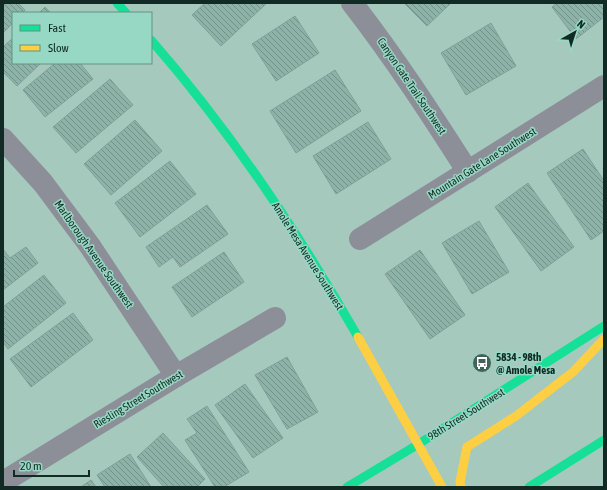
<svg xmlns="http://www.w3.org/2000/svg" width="607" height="490" font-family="'Asap Condensed',sans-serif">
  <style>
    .building { fill: url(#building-back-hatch); stroke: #839f96 }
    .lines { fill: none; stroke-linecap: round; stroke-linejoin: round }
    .street { stroke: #8c8f98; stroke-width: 22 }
    .fast { stroke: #16e098; stroke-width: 9 }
    .slow { stroke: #ffcf43; stroke-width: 9 }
    .labels { text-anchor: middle; stroke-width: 3; stroke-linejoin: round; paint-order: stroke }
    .street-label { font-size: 11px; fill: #112b24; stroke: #97d8c4 }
    .poi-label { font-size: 11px; font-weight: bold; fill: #112b24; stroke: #97d8c4; text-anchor: start }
  </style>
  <defs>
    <pattern id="building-back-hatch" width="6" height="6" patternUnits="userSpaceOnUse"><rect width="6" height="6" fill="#8db3a8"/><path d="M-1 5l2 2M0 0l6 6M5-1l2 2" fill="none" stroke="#729289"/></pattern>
  </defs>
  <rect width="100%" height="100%" fill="#a6c9be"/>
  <g class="building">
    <polygon points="3,3 18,3 25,10 23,13 13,13 13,23 3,33"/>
    <polygon points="205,3 267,3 221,46 192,15"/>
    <polygon points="404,3 451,3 427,26"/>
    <polygon points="557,3 604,3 604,17 576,39 552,7"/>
    <polygon points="45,7 51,13 39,13"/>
    <polygon points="295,16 319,53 276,81 252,44"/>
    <polygon points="491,23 516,66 466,95 441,53"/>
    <polygon points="13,38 13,63 41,63 17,86 3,72 3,47"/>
    <polygon points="55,63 80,63 93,79 45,117 23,90"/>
    <polygon points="335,70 361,111 296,153 270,111"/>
    <polygon points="110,79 133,105 76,153 53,127"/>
    <polygon points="135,120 162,151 111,195 84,164"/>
    <polygon points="368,122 391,159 336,194 313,156"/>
    <polygon points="583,149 604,181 604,231 591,240 547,173"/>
    <polygon points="170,161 196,194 140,237 115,203"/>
    <polygon points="528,183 574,247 541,271 495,207"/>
    <polygon points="207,205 228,234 180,267 173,257 159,267 146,247"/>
    <polygon points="479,221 509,272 472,294 442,243"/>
    <polygon points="26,247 38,263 3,290 3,249 10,258"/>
    <polygon points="420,250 465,315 430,339 385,274"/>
    <polygon points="224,252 244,282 192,317 172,287"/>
    <polygon points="44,275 66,303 8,349 3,342 3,307"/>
    <polygon points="73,313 93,340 31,387 10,359"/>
    <polygon points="287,357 318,412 287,429 255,375"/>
    <polygon points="245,384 283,438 253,458 215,405"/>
    <polygon points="207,406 249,472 224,487 215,487 185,440 197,433 187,419"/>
    <polygon points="163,433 205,479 197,487 164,487 137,457"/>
    <polygon points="130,454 151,487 105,487 97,475"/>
    <polygon points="91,480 96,487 81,487"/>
  </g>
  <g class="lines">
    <g class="street">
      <path d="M352,3C394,57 431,114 468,172"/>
      <polyline points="3,139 43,183 90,246 176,376"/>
      <polyline points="360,239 604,86"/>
      <polyline points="3,482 176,376 275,318"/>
    </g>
    <g class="fast">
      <polyline points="117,3 126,13"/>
      <path d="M151,40C232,133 297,230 358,337"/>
      <polyline points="347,487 417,445 604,326"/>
      <polyline points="529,487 604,440"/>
    </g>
    <g class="slow">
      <polyline points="358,337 442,487"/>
      <polyline points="461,487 460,482 467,447 516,416 573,372 604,339"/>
    </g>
  </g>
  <defs>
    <symbol id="bus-disc" viewBox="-11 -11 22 22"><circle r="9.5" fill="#45625a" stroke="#97d8c4"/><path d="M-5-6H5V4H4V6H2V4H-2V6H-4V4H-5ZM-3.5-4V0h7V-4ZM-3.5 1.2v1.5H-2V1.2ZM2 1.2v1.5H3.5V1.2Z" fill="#fff"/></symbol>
  </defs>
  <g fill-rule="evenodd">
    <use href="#bus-disc" x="471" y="352" width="22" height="22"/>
  </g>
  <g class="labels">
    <g class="street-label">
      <text transform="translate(412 86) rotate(56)" y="4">Canyon Gate Trail Southwest</text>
      <text transform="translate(482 163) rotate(-32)" y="4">Mountain Gate Lane Southwest</text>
      <text transform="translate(94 254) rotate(55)" y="4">Marlborough Avenue Southwest</text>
      <text transform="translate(308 256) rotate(58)" y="4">Amole Mesa Avenue Southwest</text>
      <text transform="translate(138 399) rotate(-31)" y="4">Riesling Street Southwest</text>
      <text transform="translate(466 414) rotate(-32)" y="4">98th Street Southwest</text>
    </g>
    <g class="poi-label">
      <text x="496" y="361">5834 - 98th<tspan x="496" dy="13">@ Amole Mesa</tspan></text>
    </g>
  </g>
  <rect width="607" height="490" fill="none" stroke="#112b24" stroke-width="8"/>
  <rect x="12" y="12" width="140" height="52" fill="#97d8c4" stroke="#619384"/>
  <rect x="20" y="25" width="20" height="6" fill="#16e098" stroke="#619384"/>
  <text x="48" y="32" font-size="12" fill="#112b24">Fast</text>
  <rect x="20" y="45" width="20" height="6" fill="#ffcf43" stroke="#619384"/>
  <text x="48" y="52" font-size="12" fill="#112b24">Slow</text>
  <g transform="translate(575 32) rotate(39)" stroke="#97d8c4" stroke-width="3" paint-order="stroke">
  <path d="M0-3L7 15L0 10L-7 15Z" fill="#112b24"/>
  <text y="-6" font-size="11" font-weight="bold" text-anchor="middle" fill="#112b24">N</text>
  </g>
  <path d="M14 470v6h75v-6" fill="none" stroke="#112b24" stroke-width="2"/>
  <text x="20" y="470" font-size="12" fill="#112b24" stroke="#97d8c4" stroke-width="3" paint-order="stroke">20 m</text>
</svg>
